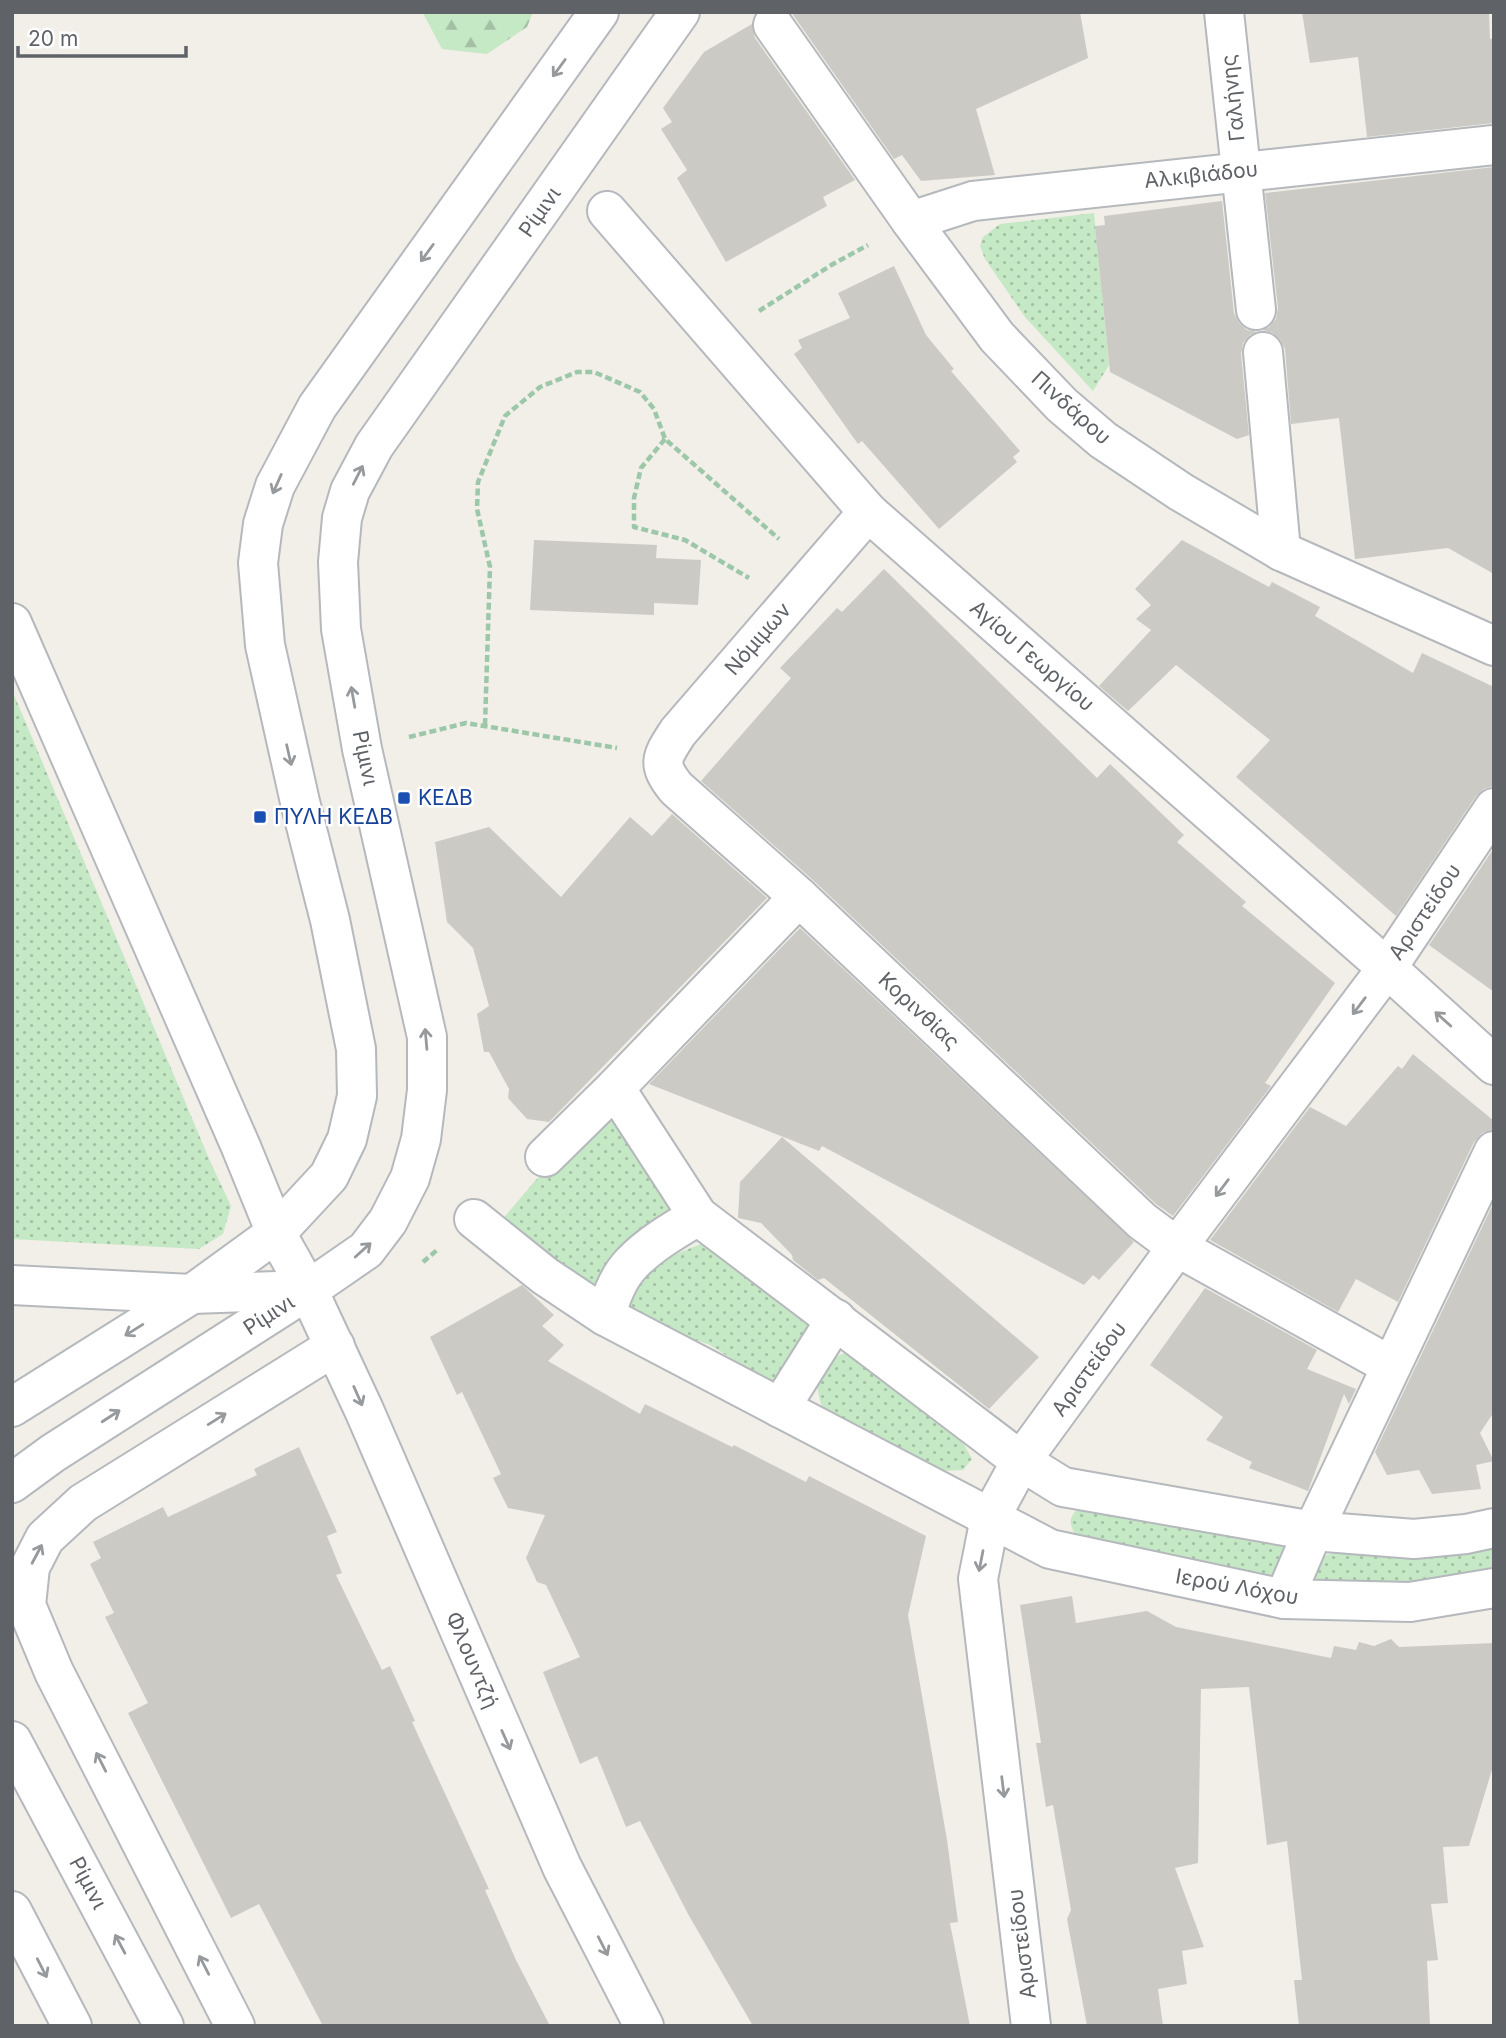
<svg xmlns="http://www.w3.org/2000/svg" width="1506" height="2038" font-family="Inter,sans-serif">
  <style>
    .green { fill: url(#green-dots) }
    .forest { fill: url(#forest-firs) }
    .building { fill: #cccac5 }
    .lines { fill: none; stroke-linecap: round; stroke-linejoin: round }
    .minor-casing { stroke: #b5b8bc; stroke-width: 42 }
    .path { stroke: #9cc7a9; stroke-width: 4.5; stroke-dasharray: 7 3.5; stroke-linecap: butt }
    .minor { stroke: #fff; stroke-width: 38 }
    .oneway { stroke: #979a9d }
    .transit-dot { fill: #1a4fb4; stroke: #fff; stroke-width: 2.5 }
    .labels { text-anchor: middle; stroke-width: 5; stroke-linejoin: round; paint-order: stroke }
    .street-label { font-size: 21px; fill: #5f6368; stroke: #fff }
    .transit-label { font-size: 21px; fill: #164399; stroke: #fff; text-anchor: start }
  </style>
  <defs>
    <pattern id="green-dots" width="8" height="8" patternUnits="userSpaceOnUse" patternTransform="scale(1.75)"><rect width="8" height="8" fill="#c5e8c5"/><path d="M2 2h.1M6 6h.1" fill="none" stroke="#a3c0a4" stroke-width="1.8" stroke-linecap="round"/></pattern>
    <pattern id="forest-firs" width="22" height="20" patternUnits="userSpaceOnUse" patternTransform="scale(1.75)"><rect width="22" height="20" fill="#c5e8c5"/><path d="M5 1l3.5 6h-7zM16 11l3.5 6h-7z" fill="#a3c0a4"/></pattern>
  </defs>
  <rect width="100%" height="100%" fill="#f1efe8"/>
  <g class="green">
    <polygon points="1094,213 1109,365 1093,391 1025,317 985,259 980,246 983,237 1000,224"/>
    <polygon points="12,690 210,1161 231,1206 223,1234 199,1249 12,1239"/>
    <polygon points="610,1106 672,1203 671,1214 593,1295 501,1221 534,1182"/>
    <polygon points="701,1244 806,1322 809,1332 786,1369 770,1383 710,1345 634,1318 627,1303 648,1265"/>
    <path d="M851,1351L960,1437L972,1459L963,1470L941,1471L823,1409C811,1378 818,1361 851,1351Z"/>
    <path d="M1081,1505L1288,1544L1276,1576L1262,1579L1077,1538C1068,1521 1068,1519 1081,1505Z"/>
    <polygon points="1494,1540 1494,1579 1466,1587 1318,1581 1312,1569 1321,1556 1340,1552"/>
  </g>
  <polygon class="forest" points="426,12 533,12 527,27 487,54 442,49 424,15"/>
  <g class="building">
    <polygon points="791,12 1080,12 1088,58 976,109 995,175 921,181 902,155 894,159"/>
    <polygon points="1302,12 1489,12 1490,39 1494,38 1494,123 1367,137 1358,57 1310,63"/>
    <polygon points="752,24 755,38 855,180 823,197 827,206 726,262 677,178 687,170 661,129 672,122 663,108 704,52"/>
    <polygon points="1494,167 1494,574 1448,548 1355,559 1339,418 1291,424 1285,349 1280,339 1273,333 1262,330 1269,327 1276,319 1278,308 1265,193"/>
    <polygon points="1222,201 1234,313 1239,323 1247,330 1257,332 1250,335 1243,343 1241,354 1249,435 1237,439 1110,372 1095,226 1105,225 1104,216"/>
    <polygon points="894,266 926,335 954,369 951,371 1020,451 1013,457 1017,462 939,529 862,441 858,444 794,354 802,348 798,340 850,318 838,293"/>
    <polygon points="534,540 657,545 656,558 701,560 698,605 654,603 654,615 530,610"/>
    <polygon points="1182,540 1269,587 1272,582 1320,607 1315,616 1413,673 1422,653 1494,687 1494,786 1484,789 1476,796 1396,916 1236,777 1270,740 1176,665 1128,711 1099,686 1151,630 1136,619 1151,605 1135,589"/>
    <polygon points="884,569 1097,778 1110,764 1184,835 1177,842 1246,902 1242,906 1335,983 1265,1083 1271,1086 1173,1216 1156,1204 814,881 701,781 791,678 780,668 837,608 842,612"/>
    <polygon points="672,814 767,898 549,1122 527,1119 508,1098 509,1089 489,1052 484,1052 477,1014 489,1006 473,948 447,922 435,842 489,827 561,897 630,817 652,836"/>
    <polygon points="1494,848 1494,992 1429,945"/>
    <polygon points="800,928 1134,1242 1099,1280 1093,1275 1084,1285 822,1146 819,1151 649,1084"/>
    <polygon points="1413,1054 1494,1121 1494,1129 1482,1133 1474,1142 1398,1302 1356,1279 1338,1312 1210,1240 1310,1107 1346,1126 1398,1066 1402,1069"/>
    <polygon points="782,1137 1039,1357 989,1409 824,1278 818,1280 793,1260 792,1255 761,1223 738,1218 740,1182"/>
    <polygon points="1494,1202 1494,1412 1480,1433 1494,1461 1476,1465 1481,1489 1432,1494 1419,1470 1387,1475 1375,1452"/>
    <polygon points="522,1285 554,1315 542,1326 564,1345 548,1361 640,1414 645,1404 732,1447 734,1445 806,1482 809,1476 926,1536 908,1615 947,1840 958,1922 950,1923 970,2026 753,2026 688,1914 640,1821 626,1827 597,1756 580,1764 543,1672 580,1657 546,1585 537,1582 526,1558 545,1515 508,1508 493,1478 501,1474 462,1392 457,1395 430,1337"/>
    <polygon points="1205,1288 1317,1350 1307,1369 1356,1389 1349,1404 1344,1394 1308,1491 1249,1468 1252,1462 1206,1440 1223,1417 1150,1365"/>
    <polygon points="299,1447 337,1532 327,1536 342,1573 336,1575 382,1670 390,1666 415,1721 412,1722 489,1889 485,1890 516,1960 550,2026 323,2026 259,1904 231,1918 128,1713 148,1703 105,1617 114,1613 90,1564 101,1558 93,1542 163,1507 168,1517 257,1475 254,1469"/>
    <polygon points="1072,1596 1076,1623 1147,1611 1176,1627 1331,1658 1334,1646 1356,1650 1359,1642 1374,1646 1391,1639 1399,1647 1494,1643 1494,1763 1469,1846 1443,1847 1448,1903 1431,1904 1438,1960 1427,1961 1430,2026 1299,2026 1294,1980 1302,1980 1287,1841 1267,1845 1249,1687 1201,1689 1198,1863 1175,1868 1204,1947 1182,1951 1187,1984 1158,1989 1163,2026 1087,2026 1067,1919 1071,1910 1053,1805 1046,1807 1036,1743 1041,1743 1020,1605"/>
  </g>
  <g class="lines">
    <defs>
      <g id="minor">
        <polyline points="1224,12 1256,310"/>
        <polyline points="773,25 911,221 997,337 1062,405 1103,440 1181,492 1281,551 1494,646"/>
        <polyline points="607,211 868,512 1387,968 1494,1065"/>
        <polyline points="911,221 973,201 1494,145"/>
        <polyline points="1263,352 1281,551"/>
        <path d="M868,512L678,732C662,757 656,763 676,788L799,897L1142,1221L1177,1247L1391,1366"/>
        <polyline points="12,623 241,1147 276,1233 308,1290 364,1410 562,1867 644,2026"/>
        <polyline points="615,1088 698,1216 1021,1461 1063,1487 1313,1531 1414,1539 1466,1534 1494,1528"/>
        <polyline points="545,1157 615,1088 799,897"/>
        <polyline points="474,1219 545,1276 605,1316 1050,1549 1284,1599 1410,1602 1494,1588"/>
        <polyline points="12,1285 192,1294 308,1290"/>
        <path d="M605,1316C611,1298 618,1277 632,1263C650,1244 676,1229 698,1216"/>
        <polyline points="12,1407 192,1294 276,1233 329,1176 347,1139 357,1096 356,1049 330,920 300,802 265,645 258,563 263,524 275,486 317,407 599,12"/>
        <polyline points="780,1408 836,1319"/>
        <polyline points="12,1483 53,1453 308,1290 366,1250 388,1221 410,1178 421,1139 427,1090 427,1037 362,749 341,629 338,562 342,518 350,491 374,446 680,12"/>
        <polyline points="1284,1599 1313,1531 1494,1151"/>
        <polyline points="12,1741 164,2026"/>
        <polyline points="12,1911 72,2026"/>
        <polyline points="235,2026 54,1672 26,1605 30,1567 45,1538 83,1503 335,1346"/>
        <polyline points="1031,2026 978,1579 990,1518 1021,1461 1177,1247 1387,968 1494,808"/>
      </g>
    </defs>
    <use href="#minor" class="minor-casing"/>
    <g class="path">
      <polyline points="759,311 833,264 868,245"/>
      <polyline points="665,439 641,468 634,498 634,527 685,540 749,578"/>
      <polyline points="485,725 490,567 477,509 478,482 505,416 540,387 577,372 594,372 640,392 654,409 665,439 779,539"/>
      <polyline points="409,737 466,723 617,748"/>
      <polyline points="423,1262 437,1250"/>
    </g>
    <use href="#minor" class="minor"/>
  </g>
  <defs><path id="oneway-shaft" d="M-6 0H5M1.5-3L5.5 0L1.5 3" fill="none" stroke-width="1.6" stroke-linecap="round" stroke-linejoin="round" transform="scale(1.75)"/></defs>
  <g class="oneway">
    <use href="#oneway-shaft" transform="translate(559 68) rotate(126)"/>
    <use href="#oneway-shaft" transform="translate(427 253) rotate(126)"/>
    <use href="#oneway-shaft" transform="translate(358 475) rotate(-63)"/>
    <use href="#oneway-shaft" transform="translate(277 484) rotate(114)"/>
    <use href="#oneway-shaft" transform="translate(353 697) rotate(-100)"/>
    <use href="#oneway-shaft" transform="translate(289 755) rotate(77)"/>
    <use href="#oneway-shaft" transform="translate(1359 1006) rotate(127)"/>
    <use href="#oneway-shaft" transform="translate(1443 1019) rotate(-138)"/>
    <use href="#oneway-shaft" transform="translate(426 1039) rotate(-95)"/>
    <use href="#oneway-shaft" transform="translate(1222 1188) rotate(127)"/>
    <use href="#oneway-shaft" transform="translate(363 1250) rotate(-42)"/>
    <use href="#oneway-shaft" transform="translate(134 1330) rotate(148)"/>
    <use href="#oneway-shaft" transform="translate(358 1396) rotate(66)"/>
    <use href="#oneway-shaft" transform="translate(111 1416) rotate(-33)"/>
    <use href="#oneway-shaft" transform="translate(217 1419) rotate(-32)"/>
    <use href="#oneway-shaft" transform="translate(37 1554) rotate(-62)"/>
    <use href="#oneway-shaft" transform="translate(981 1561) rotate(101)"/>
    <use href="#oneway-shaft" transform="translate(506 1740) rotate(66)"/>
    <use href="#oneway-shaft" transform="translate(101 1762) rotate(-117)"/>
    <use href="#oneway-shaft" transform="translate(1003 1787) rotate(83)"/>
    <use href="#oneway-shaft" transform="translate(120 1944) rotate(-118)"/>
    <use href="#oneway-shaft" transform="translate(603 1946) rotate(63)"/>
    <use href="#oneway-shaft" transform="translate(204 1965) rotate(-117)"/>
    <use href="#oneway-shaft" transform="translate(42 1968) rotate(63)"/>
  </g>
  <g class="transit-dot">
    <rect x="397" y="791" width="14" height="14" rx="3.5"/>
    <rect x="253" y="810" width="14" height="14" rx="3.5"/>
  </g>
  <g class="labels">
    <g class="street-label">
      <text transform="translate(1233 98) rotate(-96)" y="7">Γαλήνης</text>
      <text transform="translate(1201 175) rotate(-6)" y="7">Αλκιβιάδου</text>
      <text transform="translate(540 212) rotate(-55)" y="7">Ρίμινι</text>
      <text transform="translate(1071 408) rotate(42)" y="7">Πινδάρου</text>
      <text transform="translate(758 639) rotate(-49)" y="7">Νόμιμων</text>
      <text transform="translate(1032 656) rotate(41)" y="7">Αγίου Γεωργίου</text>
      <text transform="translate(365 758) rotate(78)" y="7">Ρίμινι</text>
      <text transform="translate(1425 912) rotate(-56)" y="7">Αριστείδου</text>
      <text transform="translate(919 1011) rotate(43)" y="7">Κορινθίας</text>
      <text transform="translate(269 1315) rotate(-33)" y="7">Ρίμινι</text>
      <text transform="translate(1089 1369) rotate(-54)" y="7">Αριστείδου</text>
      <text transform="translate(1237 1587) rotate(10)" y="7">Ιερού Λόχου</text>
      <text transform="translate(472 1660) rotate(67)" y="7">Φλουντζή</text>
      <text transform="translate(88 1883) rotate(62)" y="7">Ρίμινι</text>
      <text transform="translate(1022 1944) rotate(-97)" y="7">Αριστείδου</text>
    </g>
    <g class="transit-label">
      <text x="418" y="805">ΚΕΔΒ</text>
      <text x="274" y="824">ΠΥΛΗ ΚΕΔΒ</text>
    </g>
  </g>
  <rect width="1506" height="2038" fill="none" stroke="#5f6368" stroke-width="28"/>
  <path d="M18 46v10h168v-10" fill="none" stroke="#5f6368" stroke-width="3.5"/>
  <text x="28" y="46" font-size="21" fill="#5f6368" stroke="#ffffff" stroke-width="5" paint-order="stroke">20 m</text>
</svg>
